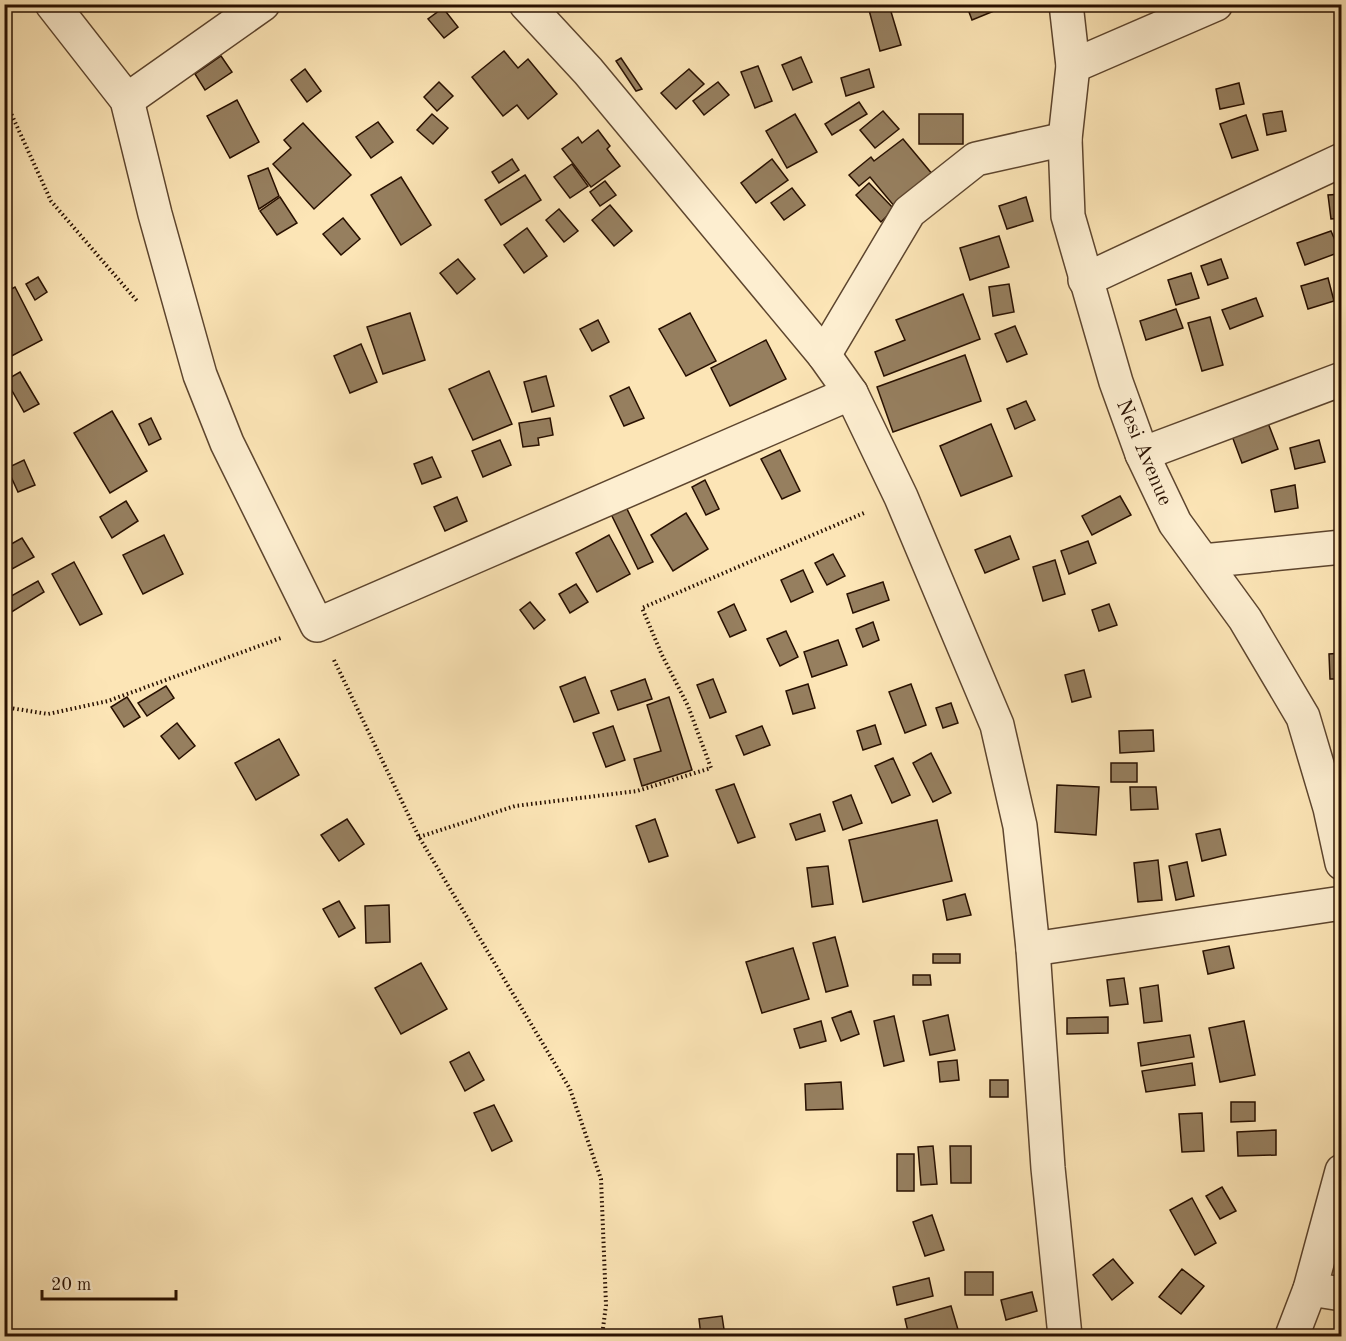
<svg xmlns="http://www.w3.org/2000/svg" width="1346" height="1341" font-family="'Old Standard TT',serif">
  <style>
    .building { fill: #967f5f; stroke: #281000; stroke-width: 1.5 }
    .lines { fill: none; stroke-linecap: round; stroke-linejoin: round }
    .minor-casing { stroke: #5d452e; stroke-width: 36 }
    .path { stroke: #281000; stroke-width: 4; stroke-dasharray: 1.5 3; stroke-linecap: butt }
    .minor { stroke: #fdeed0; stroke-width: 33 }
    .labels { text-anchor: middle; stroke-width: 6; stroke-linejoin: round; paint-order: stroke }
    .street-label { font-size: 21px; fill: #281000; stroke: #fdeed0 }
  </style>
  <rect width="100%" height="100%" fill="#fce5b6"/>
  <filter id="stains"><feTurbulence type="fractalNoise" baseFrequency=".00333" numOctaves="4"/><feColorMatrix values="0 0 0 0 .2 0 0 0 0 .09 0 0 0 0 .02 0 0 0 .5 -.17"/></filter>
  <radialGradient id="worn" r=".72"><stop offset=".6" stop-color="#630" stop-opacity="0"/><stop offset="1" stop-color="#630" stop-opacity=".3"/></radialGradient>
  <g class="building">
    <polygon points="685,4 701,4 688,10"/>
    <polygon points="966,4 1011,4 972,20"/>
    <polygon points="1334,4 1342,4 1342,33 1340,33"/>
    <polygon points="889,5 901,45 880,51 869,10"/>
    <polygon points="443,8 458,27 444,38 428,19"/>
    <polygon points="504,51 518,68 528,59 557,94 528,119 517,105 503,116 472,77"/>
    <polygon points="221,56 232,72 205,90 195,74"/>
    <polygon points="801,57 812,82 793,90 782,65"/>
    <polygon points="621,58 642,89 636,91 616,61"/>
    <polygon points="758,66 772,101 755,108 741,72"/>
    <polygon points="305,69 321,91 307,102 291,80"/>
    <polygon points="689,69 704,84 676,109 661,93"/>
    <polygon points="869,69 874,87 846,96 841,78"/>
    <polygon points="439,82 453,96 437,111 424,97"/>
    <polygon points="718,82 729,95 704,115 693,101"/>
    <polygon points="1239,83 1244,104 1220,109 1216,89"/>
    <polygon points="237,100 259,142 230,158 207,116"/>
    <polygon points="859,102 867,114 832,135 825,124"/>
    <polygon points="883,111 899,129 875,148 860,130"/>
    <polygon points="1282,111 1286,131 1267,135 1263,114"/>
    <polygon points="432,114 448,128 433,144 417,130"/>
    <polygon points="795,114 817,152 787,168 766,131"/>
    <rect x="919" y="114" width="44" height="30"/>
    <polygon points="1246,115 1258,150 1232,158 1220,124"/>
    <polygon points="378,122 393,142 371,158 356,137"/>
    <polygon points="303,123 351,175 314,209 273,164 291,148 284,140"/>
    <polygon points="598,130 610,146 607,149 620,166 591,187 562,149 578,137 582,143"/>
    <polygon points="903,139 933,175 895,207 870,177 859,186 849,175 871,157 874,161"/>
    <polygon points="512,159 519,170 499,183 492,172"/>
    <polygon points="772,159 788,180 756,203 741,183"/>
    <polygon points="572,164 588,186 570,198 554,177"/>
    <polygon points="268,168 279,196 259,209 248,176"/>
    <polygon points="525,175 541,200 501,225 485,200"/>
    <polygon points="401,177 431,225 401,245 371,195"/>
    <polygon points="605,181 616,195 600,206 590,192"/>
    <polygon points="869,183 894,209 881,222 856,195"/>
    <polygon points="792,188 805,205 784,220 771,203"/>
    <polygon points="1342,194 1342,218 1331,219 1328,195"/>
    <polygon points="280,197 297,223 277,235 260,211"/>
    <polygon points="1026,197 1033,221 1007,229 999,206"/>
    <polygon points="610,205 632,231 614,246 592,220"/>
    <polygon points="559,209 578,231 564,242 546,220"/>
    <polygon points="343,218 360,239 341,255 323,234"/>
    <polygon points="527,228 547,256 524,273 504,245"/>
    <polygon points="1331,231 1340,252 1305,265 1297,243"/>
    <polygon points="999,236 1009,267 970,280 960,248"/>
    <polygon points="458,259 475,279 457,294 440,273"/>
    <polygon points="1221,259 1228,278 1208,285 1201,266"/>
    <polygon points="1191,273 1199,298 1176,305 1168,280"/>
    <polygon points="38,277 47,292 35,300 26,284"/>
    <polygon points="1328,278 1334,301 1308,309 1301,286"/>
    <polygon points="1009,284 1014,312 993,316 989,287"/>
    <polygon points="15,287 42,340 4,360 4,293"/>
    <polygon points="963,294 980,339 884,376 875,352 905,340 896,320"/>
    <polygon points="1256,298 1263,316 1230,329 1222,310"/>
    <polygon points="1176,309 1183,328 1146,340 1140,321"/>
    <polygon points="410,313 425,360 383,374 367,327"/>
    <polygon points="690,313 716,361 686,376 659,329"/>
    <polygon points="1210,317 1223,365 1202,371 1188,323"/>
    <polygon points="598,320 609,342 592,351 580,329"/>
    <polygon points="1015,326 1027,354 1007,362 995,334"/>
    <polygon points="766,340 786,379 730,406 711,368"/>
    <polygon points="361,344 377,382 350,393 334,356"/>
    <polygon points="965,355 981,401 893,432 877,387"/>
    <polygon points="489,371 512,424 473,440 449,389"/>
    <polygon points="20,372 39,404 24,412 6,380"/>
    <polygon points="546,376 554,406 532,412 524,382"/>
    <polygon points="629,387 644,418 624,426 610,396"/>
    <polygon points="1026,401 1035,420 1015,429 1007,409"/>
    <polygon points="112,411 147,471 110,493 74,433"/>
    <polygon points="151,418 161,439 149,445 139,424"/>
    <polygon points="550,418 553,435 538,438 539,445 523,447 519,423"/>
    <polygon points="1268,423 1278,449 1242,463 1232,436"/>
    <polygon points="991,424 1012,476 961,496 940,446"/>
    <polygon points="4,426 11,440 4,444"/>
    <polygon points="500,440 511,465 483,477 472,451"/>
    <polygon points="1319,440 1325,462 1295,469 1290,448"/>
    <polygon points="780,450 800,491 782,499 761,459"/>
    <polygon points="432,457 441,477 422,484 414,464"/>
    <polygon points="24,460 35,485 18,492 7,468"/>
    <polygon points="705,480 719,509 706,515 692,487"/>
    <polygon points="1295,485 1298,508 1275,512 1271,490"/>
    <polygon points="1120,496 1131,515 1092,535 1082,516"/>
    <polygon points="457,497 467,521 445,531 434,507"/>
    <polygon points="126,501 138,521 112,538 100,517"/>
    <polygon points="626,507 653,562 638,569 611,514"/>
    <polygon points="686,513 708,549 673,571 651,535"/>
    <polygon points="164,535 183,574 143,594 123,555"/>
    <polygon points="609,535 630,574 597,592 576,553"/>
    <polygon points="1010,536 1019,559 985,573 975,550"/>
    <polygon points="22,538 34,557 12,569 4,555 4,548"/>
    <polygon points="1088,541 1096,563 1069,574 1061,551"/>
    <polygon points="833,554 845,576 827,585 815,563"/>
    <polygon points="1055,560 1065,594 1043,601 1033,567"/>
    <polygon points="74,562 102,614 80,625 52,574"/>
    <polygon points="1342,568 1342,593 1340,593 1336,569"/>
    <polygon points="803,570 813,592 791,602 781,580"/>
    <polygon points="38,581 44,592 10,613 4,600"/>
    <polygon points="883,582 889,600 853,613 847,594"/>
    <polygon points="576,584 588,602 570,613 559,594"/>
    <polygon points="530,602 545,620 534,629 520,610"/>
    <polygon points="734,604 746,630 730,637 718,612"/>
    <polygon points="1109,604 1117,625 1099,631 1092,610"/>
    <polygon points="873,622 879,640 863,647 856,629"/>
    <polygon points="786,631 798,657 780,666 767,639"/>
    <polygon points="838,640 847,665 812,677 804,652"/>
    <polygon points="1342,653 1342,679 1330,679 1329,654"/>
    <polygon points="1084,670 1091,697 1072,702 1065,675"/>
    <polygon points="585,677 599,713 574,722 560,687"/>
    <polygon points="645,679 652,699 618,710 611,691"/>
    <polygon points="713,679 726,712 710,718 697,685"/>
    <polygon points="808,684 815,708 793,714 786,691"/>
    <polygon points="911,684 926,725 905,733 889,692"/>
    <polygon points="166,686 174,698 147,716 138,703"/>
    <polygon points="1335,694 1342,694 1342,715 1337,716"/>
    <polygon points="127,697 140,717 124,727 111,707"/>
    <polygon points="669,697 692,770 642,786 634,759 661,751 647,705"/>
    <polygon points="951,703 958,723 943,728 936,708"/>
    <polygon points="177,723 195,746 179,759 161,736"/>
    <polygon points="875,725 881,744 863,750 857,731"/>
    <polygon points="613,726 625,760 606,767 593,733"/>
    <polygon points="762,726 770,745 744,755 736,736"/>
    <polygon points="1153,730 1154,751 1120,753 1119,731"/>
    <polygon points="279,739 299,775 256,800 235,763"/>
    <polygon points="931,753 951,793 933,802 913,763"/>
    <polygon points="893,758 910,795 892,803 875,766"/>
    <rect x="1111" y="763" width="26" height="19"/>
    <polygon points="734,784 755,837 738,843 716,790"/>
    <polygon points="1057,785 1099,787 1096,835 1055,832"/>
    <polygon points="1130,787 1156,787 1158,809 1131,810"/>
    <polygon points="851,795 862,823 843,830 833,802"/>
    <polygon points="820,814 825,831 796,840 790,824"/>
    <polygon points="347,819 364,844 339,861 321,835"/>
    <polygon points="655,819 668,856 649,862 636,826"/>
    <polygon points="937,820 952,881 863,902 849,840"/>
    <polygon points="1220,829 1226,855 1202,861 1196,834"/>
    <polygon points="1158,860 1162,900 1138,902 1134,863"/>
    <polygon points="1187,862 1194,896 1176,900 1169,866"/>
    <polygon points="828,866 833,904 812,907 807,868"/>
    <polygon points="965,894 971,915 947,920 943,900"/>
    <polygon points="339,901 355,928 339,937 323,909"/>
    <polygon points="389,905 390,942 366,943 365,906"/>
    <polygon points="835,937 848,986 826,992 813,943"/>
    <polygon points="1229,946 1234,968 1208,974 1203,951"/>
    <polygon points="793,948 809,999 762,1013 746,962"/>
    <rect x="933" y="954" width="27" height="9"/>
    <polygon points="421,963 447,1009 401,1034 375,988"/>
    <polygon points="913,975 930,975 931,985 913,985"/>
    <polygon points="1124,978 1128,1004 1110,1006 1107,980"/>
    <polygon points="1158,985 1162,1021 1144,1023 1140,988"/>
    <polygon points="851,1011 859,1034 841,1041 832,1018"/>
    <polygon points="948,1015 955,1050 930,1055 923,1021"/>
    <polygon points="894,1016 904,1061 884,1066 874,1021"/>
    <polygon points="1108,1017 1108,1033 1067,1034 1067,1018"/>
    <polygon points="821,1021 826,1041 800,1048 794,1029"/>
    <polygon points="1244,1021 1255,1075 1220,1082 1209,1028"/>
    <polygon points="1190,1035 1194,1057 1141,1066 1138,1043"/>
    <polygon points="469,1052 484,1080 465,1091 450,1062"/>
    <polygon points="957,1060 959,1080 940,1082 938,1062"/>
    <polygon points="1192,1063 1195,1085 1146,1092 1142,1071"/>
    <rect x="990" y="1080" width="18" height="17"/>
    <polygon points="841,1082 843,1109 806,1110 805,1084"/>
    <polygon points="1231,1102 1255,1102 1255,1121 1231,1122"/>
    <polygon points="494,1105 512,1141 492,1151 474,1113"/>
    <polygon points="1202,1113 1204,1151 1182,1152 1179,1114"/>
    <polygon points="1276,1130 1276,1155 1238,1156 1237,1132"/>
    <polygon points="933,1146 937,1184 921,1185 918,1147"/>
    <polygon points="950,1146 971,1146 971,1183 951,1183"/>
    <rect x="897" y="1154" width="17" height="37"/>
    <polygon points="1222,1187 1236,1211 1220,1219 1206,1196"/>
    <polygon points="1192,1198 1216,1243 1195,1255 1170,1210"/>
    <polygon points="932,1215 944,1250 925,1256 913,1222"/>
    <polygon points="1113,1259 1133,1283 1112,1300 1093,1275"/>
    <polygon points="1182,1269 1204,1286 1181,1314 1159,1297"/>
    <rect x="965" y="1272" width="28" height="23"/>
    <polygon points="929,1278 933,1296 897,1305 893,1287"/>
    <polygon points="1032,1292 1037,1311 1006,1320 1001,1300"/>
    <polygon points="951,1306 959,1333 946,1336 909,1336 905,1319"/>
    <polygon points="722,1316 725,1336 701,1336 699,1319"/>
  </g>
  <g class="lines">
    <defs>
      <g id="minor">
        <polyline points="52,4 127,100 155,214 200,375 227,443 317,625 851,393"/>
        <polyline points="526,4 588,71 824,355 851,393 901,497 997,725 1020,826 1033,949 1048,1168 1065,1336"/>
        <polyline points="1066,4 1073,66 1065,139 1068,216 1116,382 1142,454 1175,523 1245,619 1303,717 1330,808 1342,863"/>
        <polyline points="1073,66 1216,4"/>
        <polyline points="127,100 263,4"/>
        <polyline points="1085,280 1342,160"/>
        <polyline points="824,355 909,212 976,159 1065,139"/>
        <polyline points="1142,454 1342,379"/>
        <polyline points="1203,561 1342,547"/>
        <polyline points="1033,949 1342,903"/>
        <polyline points="1310,1289 1342,1294"/>
        <polyline points="1292,1336 1310,1289 1342,1171"/>
      </g>
    </defs>
    <use href="#minor" class="minor-casing"/>
    <g class="path">
      <polyline points="4,98 51,201 137,301"/>
      <polyline points="334,660 419,837 570,1089 601,1179 606,1305 602,1336"/>
      <polyline points="4,707 48,714 108,701 281,638"/>
      <polyline points="419,837 515,806 637,791 711,768 688,706 662,655 642,608 864,513"/>
    </g>
    <use href="#minor" class="minor"/>
  </g>
  <g class="labels">
    <g class="street-label">
      <text transform="translate(1145 452) rotate(67)" y="7">Nesi Avenue</text>
    </g>
  </g>
  <rect width="1346" height="1341" fill="none" stroke="#fce5b6" stroke-width="24"/>
  <rect x="6" y="6" width="1334" height="1329" fill="none" stroke="#281000" stroke-width="3"/>
  <rect x="12" y="12" width="1322" height="1317" fill="none" stroke="#281000" stroke-width="1.5"/>
  <path d="M42 1290v9h134v-9" fill="none" stroke="#281000" stroke-width="3"/>
  <text x="51" y="1290" font-size="18" fill="#281000" stroke="#fdeed0" stroke-width="4.5" paint-order="stroke">20 m</text>
  <rect width="100%" height="100%" filter="url(#stains)"/>
  <rect width="100%" height="100%" fill="url(#worn)"/>
</svg>
